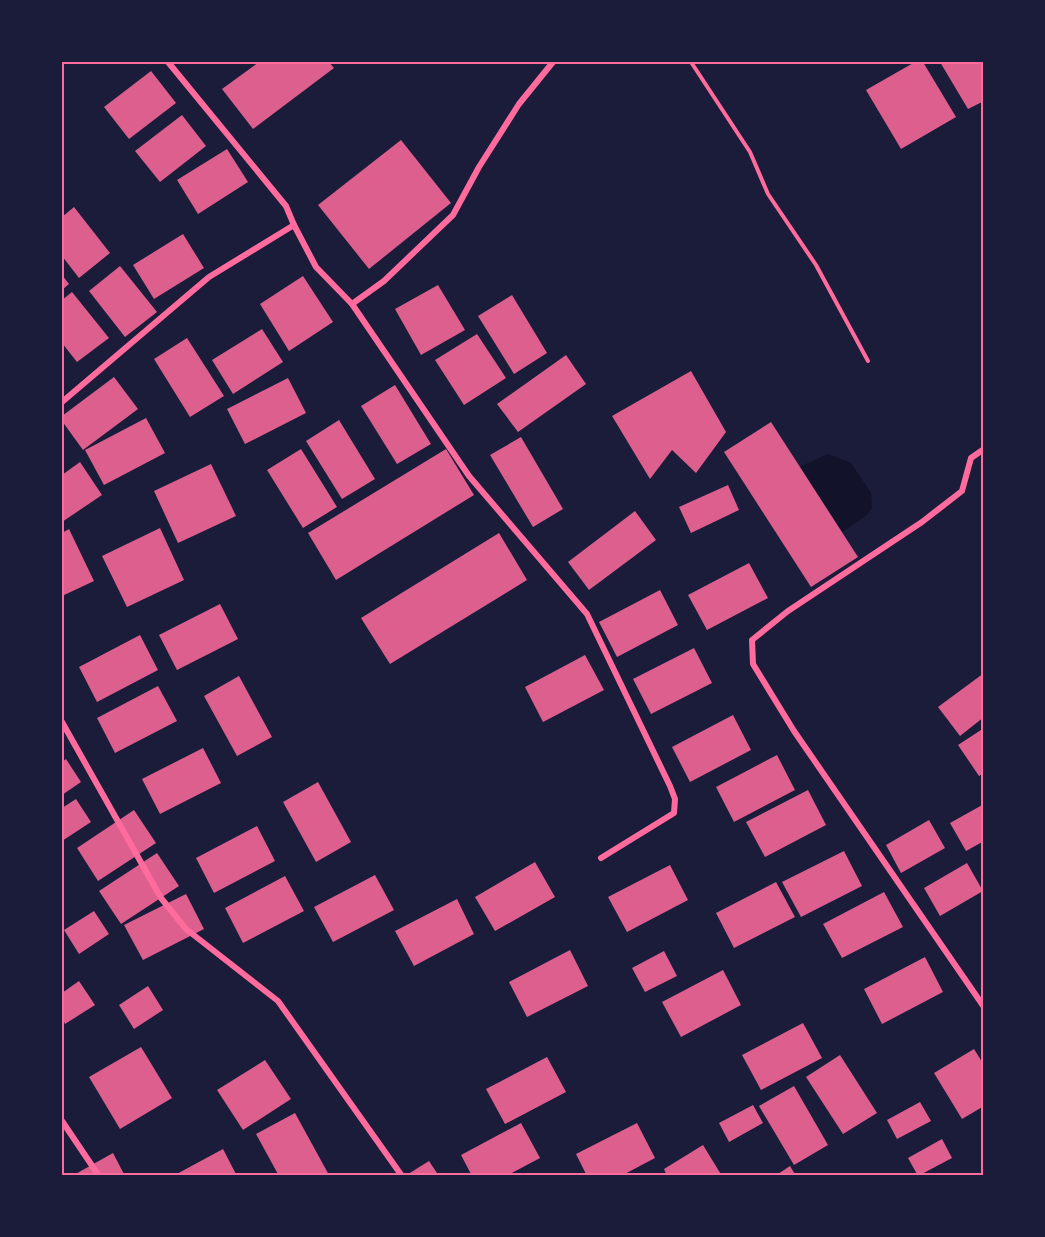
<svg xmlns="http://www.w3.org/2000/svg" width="1045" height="1237" font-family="'Space Grotesk',sans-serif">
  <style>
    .water { fill: #12122b }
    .building { fill: #dd5f8e }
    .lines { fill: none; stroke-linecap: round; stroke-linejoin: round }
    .path { stroke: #ff6b9d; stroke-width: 4 }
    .minor { stroke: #ff6b9d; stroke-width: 6 }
    .neatline { fill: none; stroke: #ff6b9d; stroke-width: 2 }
  </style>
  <rect width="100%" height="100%" fill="#1b1b3a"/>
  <polygon class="water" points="828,454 851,463 871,493 872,508 867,515 837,536 797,468"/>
  <g class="building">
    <polygon points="259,62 329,62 334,68 253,129 222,89"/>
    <polygon points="915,62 923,62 956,117 901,149 866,90"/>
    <polygon points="940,62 984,62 984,101 968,109"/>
    <polygon points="151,71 176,103 129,139 104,107"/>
    <polygon points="182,115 206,146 160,182 135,151"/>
    <polygon points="401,140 451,203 369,269 318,205"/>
    <polygon points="227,149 248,182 198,214 177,180"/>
    <polygon points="74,207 110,253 79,278 62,256 62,217"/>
    <polygon points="183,234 204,268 154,299 133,265"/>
    <polygon points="120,266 157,312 125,337 89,291"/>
    <polygon points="62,275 69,284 62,290"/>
    <polygon points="303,276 333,322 289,351 260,304"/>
    <polygon points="438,285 465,330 421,355 395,309"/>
    <polygon points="72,292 109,338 77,362 62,343 62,300"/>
    <polygon points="512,295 547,353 514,374 478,316"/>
    <polygon points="262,329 283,362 233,394 212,360"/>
    <polygon points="477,334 506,378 464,405 435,360"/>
    <polygon points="187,338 224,396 190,417 154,359"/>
    <polygon points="566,355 586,384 518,432 497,404"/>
    <polygon points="691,371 726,432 696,473 672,450 650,479 612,416"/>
    <polygon points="114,377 138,409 83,450 62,421 62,416"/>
    <polygon points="288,378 306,413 245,444 227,409"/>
    <polygon points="395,385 431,444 397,464 361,406"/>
    <polygon points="146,418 165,453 104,485 85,450"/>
    <polygon points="339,420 375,479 342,499 306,441"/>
    <polygon points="771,422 858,557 811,587 724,452"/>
    <polygon points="521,437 563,509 533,527 490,455"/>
    <polygon points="301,449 337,507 303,528 267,470"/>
    <polygon points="446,449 474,495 336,580 308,533"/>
    <polygon points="80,462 102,495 62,522 62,475"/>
    <polygon points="211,464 236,516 178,543 154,491"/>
    <polygon points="728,485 739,510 691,533 679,507"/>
    <polygon points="635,511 656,540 589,590 568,562"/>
    <polygon points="160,528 184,580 127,607 102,556"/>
    <polygon points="69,529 94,581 62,596 62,533"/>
    <polygon points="499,533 527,580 390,664 361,618"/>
    <polygon points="749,563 768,598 707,630 688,595"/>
    <polygon points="660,590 678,625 617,657 599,622"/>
    <polygon points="220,604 238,639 177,670 159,635"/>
    <polygon points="140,635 158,670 97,702 79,667"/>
    <polygon points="694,648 712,683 651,714 633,679"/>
    <polygon points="585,655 604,690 543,722 525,687"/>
    <polygon points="984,673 984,717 960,736 938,707"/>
    <polygon points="239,676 272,737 237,756 204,696"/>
    <polygon points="158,686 177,721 115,753 97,718"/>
    <polygon points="733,715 751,750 690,782 672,747"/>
    <polygon points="984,728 984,773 979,776 958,745"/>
    <polygon points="203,748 221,783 160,814 142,779"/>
    <polygon points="777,755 795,790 734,822 716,787"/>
    <polygon points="66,759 81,782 62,795 62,762"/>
    <polygon points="318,782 351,842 316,862 283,802"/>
    <polygon points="808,790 826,825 765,857 746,822"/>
    <polygon points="76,799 91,822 62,841 62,808"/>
    <polygon points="984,804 984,841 966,851 950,823"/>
    <polygon points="134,810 156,843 98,881 77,848"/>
    <polygon points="929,820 945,848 901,873 886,845"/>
    <polygon points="257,826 275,861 214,893 196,858"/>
    <polygon points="844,851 862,886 801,917 782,882"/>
    <polygon points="157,853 179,886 121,924 99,891"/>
    <polygon points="535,862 555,897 495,931 475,897"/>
    <polygon points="967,863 983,891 940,916 924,888"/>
    <polygon points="670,865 688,900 627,932 608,897"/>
    <polygon points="375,875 394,910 333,942 314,907"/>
    <polygon points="285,876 304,911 243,943 225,908"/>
    <polygon points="776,882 795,917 734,948 716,913"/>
    <polygon points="884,892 903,927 842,958 823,924"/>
    <polygon points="186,894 204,929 143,960 124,925"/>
    <polygon points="457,899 474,934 414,966 395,931"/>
    <polygon points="94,911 109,934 79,954 64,930"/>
    <polygon points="570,950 588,986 527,1017 509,982"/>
    <polygon points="664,951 677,976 645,992 632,968"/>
    <polygon points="925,957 943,992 882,1024 864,989"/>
    <polygon points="723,970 741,1005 681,1037 662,1002"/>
    <polygon points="79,981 95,1005 65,1024 62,1018 62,993"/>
    <polygon points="148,986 163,1010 134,1029 119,1005"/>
    <polygon points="803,1023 822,1058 761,1090 742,1055"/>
    <polygon points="141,1047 172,1098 120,1129 89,1077"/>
    <polygon points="974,1049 984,1065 984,1106 962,1119 934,1073"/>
    <polygon points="840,1055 877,1113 843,1134 806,1077"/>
    <polygon points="547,1057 566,1092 505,1124 486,1089"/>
    <polygon points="265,1060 291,1099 243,1130 217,1090"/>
    <polygon points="794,1086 828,1145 794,1165 759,1106"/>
    <polygon points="920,1102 931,1121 897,1139 887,1120"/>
    <polygon points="753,1105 763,1123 729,1142 719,1123"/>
    <polygon points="295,1113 329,1175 327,1176 279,1176 256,1134"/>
    <polygon points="521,1123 540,1158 506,1176 472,1176 461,1155"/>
    <polygon points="637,1123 655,1158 621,1176 587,1176 576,1154"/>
    <polygon points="942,1139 952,1158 918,1176 908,1158"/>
    <polygon points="703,1145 722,1176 667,1176 664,1169"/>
    <polygon points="223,1149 237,1176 173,1176"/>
    <polygon points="113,1153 125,1176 72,1176"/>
    <polygon points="429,1161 439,1176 405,1176"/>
    <polygon points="790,1166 796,1176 775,1176"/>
  </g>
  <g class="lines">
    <polyline class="path" points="691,62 750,152 768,194 816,265 868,361"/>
    <g class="minor">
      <polyline points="168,62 286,206 294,225"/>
      <polyline points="352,304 469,476 587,614 670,786 675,799 674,813 601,858"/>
      <polyline points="62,402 209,277 294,225 316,267 352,304 384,281 453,215 479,167 519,104 553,62"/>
      <polyline points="984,449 971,458 962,491 922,522 788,611 752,640 753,664 794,731 984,1007"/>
      <polyline points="62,722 161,898 186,929 278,1001 402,1176"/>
      <polyline points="62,1121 99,1176"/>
    </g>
  </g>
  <rect width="1045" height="1237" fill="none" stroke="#1b1b3a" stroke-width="126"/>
  <rect x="63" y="63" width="919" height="1111" class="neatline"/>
</svg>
